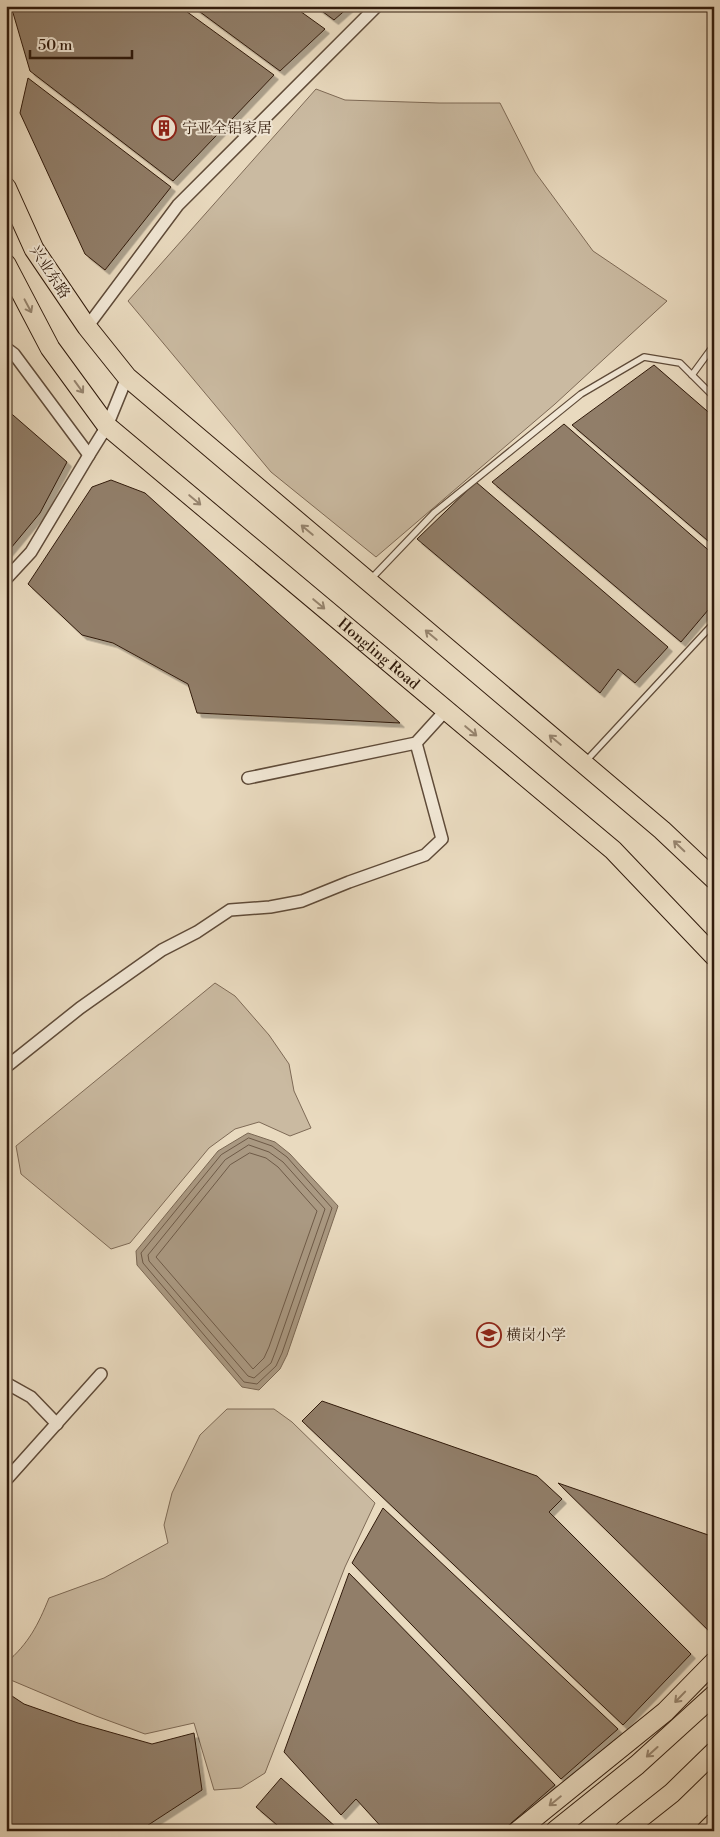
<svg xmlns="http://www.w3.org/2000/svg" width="720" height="1837" font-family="'Libre Bodoni','Noto Serif SC',serif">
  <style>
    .green { fill: #cabaa1; stroke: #7e6a56 }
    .water { fill: #aa9982; stroke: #7a6753 }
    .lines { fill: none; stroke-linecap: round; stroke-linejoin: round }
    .shore { stroke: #6e5a47; stroke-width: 1 }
    .building { fill: #917e69; stroke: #311b0c; filter: url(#shadow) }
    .lane-casing { stroke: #5f4b39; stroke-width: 8 }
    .street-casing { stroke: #5f4b39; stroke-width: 14 }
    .primary-casing { stroke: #311b0c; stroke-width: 21 }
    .lane { stroke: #f1e7d5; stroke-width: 5.5 }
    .street { stroke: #f1e7d5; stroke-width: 11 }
    .primary { stroke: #e9dabf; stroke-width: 19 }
    .oneway { stroke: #96846e }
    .labels { text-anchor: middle; stroke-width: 4; stroke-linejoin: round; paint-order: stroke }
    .poi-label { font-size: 15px; fill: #311b0c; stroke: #f1e7d5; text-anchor: start }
    .street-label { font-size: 15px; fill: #311b0c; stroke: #f1e7d5 }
  </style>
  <defs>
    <filter id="shadow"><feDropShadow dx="4.5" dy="4.5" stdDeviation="0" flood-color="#0004"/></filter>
  </defs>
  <rect width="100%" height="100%" fill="#e9dabf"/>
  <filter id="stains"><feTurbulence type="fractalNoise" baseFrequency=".004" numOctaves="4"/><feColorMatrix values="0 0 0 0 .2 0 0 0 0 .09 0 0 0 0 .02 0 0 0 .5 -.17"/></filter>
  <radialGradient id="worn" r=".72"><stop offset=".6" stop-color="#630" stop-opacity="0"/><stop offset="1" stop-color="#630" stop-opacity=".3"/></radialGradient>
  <g class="green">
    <polygon points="316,89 345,100 439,103 500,103 535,172 593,251 667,301 555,404 376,557 271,472 128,301"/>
    <polygon points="215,983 235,996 269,1035 289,1064 294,1091 311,1128 290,1136 259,1122 235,1129 209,1148 130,1243 111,1249 21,1174 16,1146"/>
    <path d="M227,1409H274L292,1422L375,1503L345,1567L265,1773L241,1788L214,1790L194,1723L145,1734L96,1716L6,1678V1663C29,1643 38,1625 49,1598L104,1578L168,1543L164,1525L172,1493L200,1435Z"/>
  </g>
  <polygon class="water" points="248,1133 275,1142 290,1154 338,1206 287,1355 280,1369 259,1390 242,1387 137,1265 136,1251 218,1151"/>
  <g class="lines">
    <g class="shore">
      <polygon points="249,1138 272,1146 287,1157 332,1208 282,1353 276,1366 257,1384 244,1382 143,1263 141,1253 221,1155"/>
      <polygon points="249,1145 269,1152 283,1162 325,1209 276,1350 271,1363 254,1378 248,1376 149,1261 148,1255 225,1160"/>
      <polygon points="250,1153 266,1158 278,1167 317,1211 269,1347 264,1358 253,1369 156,1257 230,1165"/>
    </g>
  </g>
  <g class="building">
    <polygon points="11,6 179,6 274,75 173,181 30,71"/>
    <polygon points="192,6 293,6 325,29 280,71"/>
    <polygon points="315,6 350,6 334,20"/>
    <polygon points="28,78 171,187 105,270 85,254 20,113"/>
    <polygon points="654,365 714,417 714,546 572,425"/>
    <polygon points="6,409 67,462 40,513 6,554"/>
    <polygon points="564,424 714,555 714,603 681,642 492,482"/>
    <polygon points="111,480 145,493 400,723 197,713 188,684 113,643 82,635 28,584 92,487"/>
    <polygon points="476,482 668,647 635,683 618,669 600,693 417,539"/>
    <polygon points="322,1401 537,1476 562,1499 549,1512 691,1654 623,1725 302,1421"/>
    <polygon points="558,1483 714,1537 714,1636"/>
    <polygon points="383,1508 618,1729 561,1779 352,1563"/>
    <polygon points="349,1573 555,1785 502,1831 385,1831 356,1799 341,1815 284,1752"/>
    <polygon points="6,1692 24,1704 78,1723 152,1744 194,1733 202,1790 139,1831 6,1831"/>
    <polygon points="281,1778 337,1828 335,1831 284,1831 256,1807"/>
  </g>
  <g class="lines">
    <defs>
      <g id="lane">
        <polyline points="692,375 714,345"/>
        <polyline points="370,580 434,513 581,394 644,357 680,363 714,397"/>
        <polyline points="586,761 714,623"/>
      </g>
      <g id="street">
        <polyline points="87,327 178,205 377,6"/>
        <polyline points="6,348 14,354 89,455"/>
        <polyline points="6,579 31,552 89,455 107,426 127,377"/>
        <polyline points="248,778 416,743 446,710"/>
        <polyline points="6,1067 80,1008 162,950 197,932 230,910 270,907 302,901 349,882 425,855 442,839 416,743"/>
        <polyline points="6,1383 31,1397 57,1424"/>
        <polyline points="6,1480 101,1374"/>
      </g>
      <g id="primary">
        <polyline points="6,187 34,249 87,327 127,377 662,830 714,879"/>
        <path id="s1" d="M6,264L50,348L107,426L613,850L714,956"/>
        <polyline points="518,1831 665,1712 714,1662"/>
        <polyline points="555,1831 637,1765 714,1695"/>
        <polyline points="624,1831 672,1793 714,1752"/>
        <polyline points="706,1831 714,1823"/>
      </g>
    </defs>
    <use href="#lane" class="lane-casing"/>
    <use href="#street" class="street-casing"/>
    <use href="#primary" class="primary-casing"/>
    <use href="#lane" class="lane"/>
    <use href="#street" class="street"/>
    <use href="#primary" class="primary"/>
  </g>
  <defs><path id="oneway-shaft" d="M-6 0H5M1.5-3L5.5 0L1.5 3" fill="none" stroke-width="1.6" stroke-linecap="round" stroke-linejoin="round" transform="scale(1.25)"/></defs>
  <g class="oneway">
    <use href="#oneway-shaft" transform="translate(28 306) rotate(62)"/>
    <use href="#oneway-shaft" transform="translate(79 387) rotate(54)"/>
    <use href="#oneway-shaft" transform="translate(195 500) rotate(40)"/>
    <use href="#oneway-shaft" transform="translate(307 530) rotate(-140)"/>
    <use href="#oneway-shaft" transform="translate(319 604) rotate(40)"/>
    <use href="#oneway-shaft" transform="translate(431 635) rotate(-140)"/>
    <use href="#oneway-shaft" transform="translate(471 731) rotate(40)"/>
    <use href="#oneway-shaft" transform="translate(555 740) rotate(-140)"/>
    <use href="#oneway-shaft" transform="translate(679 846) rotate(-136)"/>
    <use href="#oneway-shaft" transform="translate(680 1697) rotate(134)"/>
    <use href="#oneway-shaft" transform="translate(652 1752) rotate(138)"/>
    <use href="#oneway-shaft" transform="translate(555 1801) rotate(141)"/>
  </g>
  <defs>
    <symbol id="building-ring" viewBox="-11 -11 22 22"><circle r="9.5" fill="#f1e7d5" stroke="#8f2418" stroke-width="1.5"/><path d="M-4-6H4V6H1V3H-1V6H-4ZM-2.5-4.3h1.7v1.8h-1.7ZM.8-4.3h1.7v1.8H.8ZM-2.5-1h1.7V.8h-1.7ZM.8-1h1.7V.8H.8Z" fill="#8f2418"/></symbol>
    <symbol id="school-ring" viewBox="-11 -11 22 22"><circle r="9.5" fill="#f1e7d5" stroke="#8f2418" stroke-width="1.5"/><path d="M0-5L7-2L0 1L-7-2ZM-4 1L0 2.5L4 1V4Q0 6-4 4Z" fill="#8f2418"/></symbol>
  </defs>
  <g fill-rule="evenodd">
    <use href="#building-ring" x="150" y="114" width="28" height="28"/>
    <use href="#school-ring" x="475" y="1321" width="28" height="28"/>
  </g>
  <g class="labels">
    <g class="poi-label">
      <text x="182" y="133">宁亚全铝家居</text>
      <text x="506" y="1340">横岗小学</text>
    </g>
    <g class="street-label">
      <text transform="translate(50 272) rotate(57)" y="5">兴业东路</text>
      <text dy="5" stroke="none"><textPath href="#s1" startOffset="546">Hongling Road</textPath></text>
    </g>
  </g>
  <rect width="720" height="1837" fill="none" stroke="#e9dabf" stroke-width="25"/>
  <rect x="8" y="8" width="705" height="1822" fill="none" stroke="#311b0c" stroke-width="2.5"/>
  <rect x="12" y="12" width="695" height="1812" fill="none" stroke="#311b0c"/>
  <path d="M30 50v8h102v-8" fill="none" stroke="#311b0c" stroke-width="2.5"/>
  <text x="38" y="50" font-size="15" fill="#311b0c" stroke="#f1e7d5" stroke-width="4" paint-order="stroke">50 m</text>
  <rect width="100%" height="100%" filter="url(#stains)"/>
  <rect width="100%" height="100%" fill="url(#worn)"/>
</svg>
